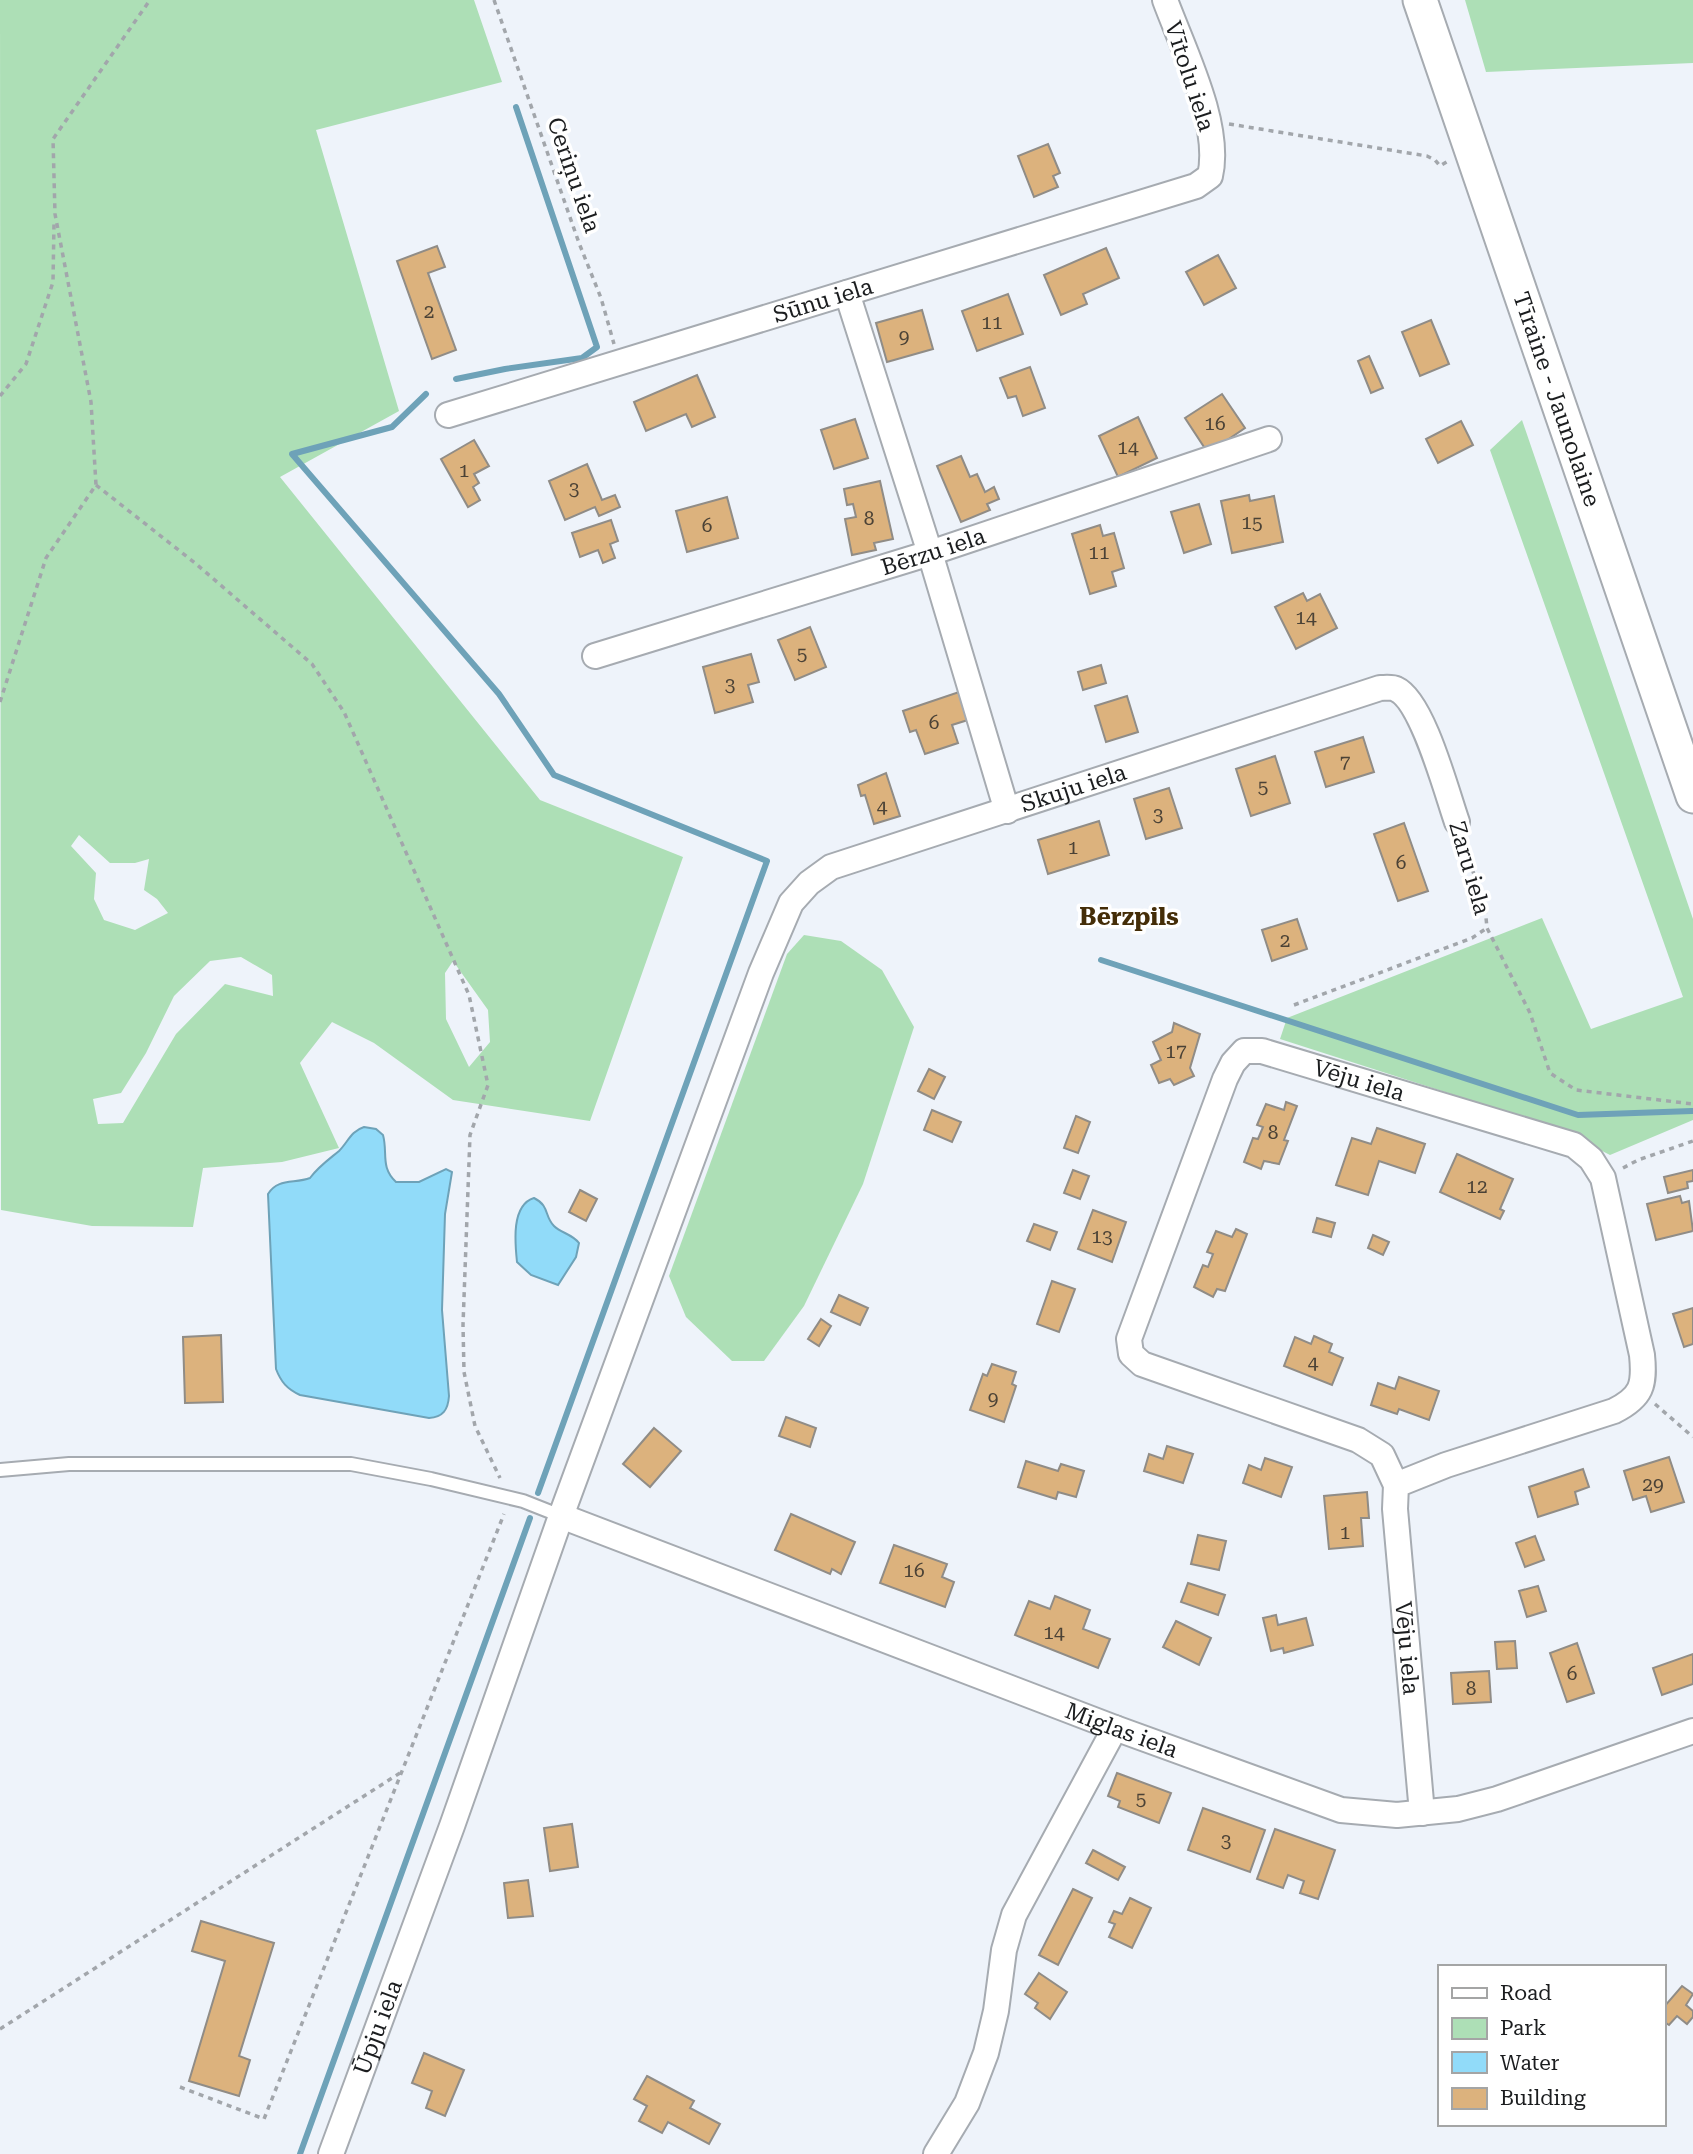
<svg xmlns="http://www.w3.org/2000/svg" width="1693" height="2154" font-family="'Roboto Serif',serif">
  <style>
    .green { fill: #addfb6; fill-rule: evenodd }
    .water { fill: #91dbf9; stroke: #6ea2b8; stroke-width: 2 }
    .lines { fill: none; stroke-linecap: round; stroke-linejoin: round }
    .stream { stroke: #6ea2b8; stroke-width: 6 }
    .building { fill: #dcb27d; stroke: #908c86; stroke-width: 2 }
    .service-casing { stroke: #a6abb1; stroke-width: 16 }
    .minor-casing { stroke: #a6abb1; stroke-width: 28 }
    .secondary-casing { stroke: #a6abb1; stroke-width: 37 }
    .path { stroke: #a2a6ab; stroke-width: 3.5; stroke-dasharray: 5 5; stroke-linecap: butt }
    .service { stroke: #fff; stroke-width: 12 }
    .minor { stroke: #fff; stroke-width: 24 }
    .secondary { stroke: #fff; stroke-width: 33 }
    .labels { text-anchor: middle; stroke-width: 7; stroke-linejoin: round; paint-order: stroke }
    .number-label { font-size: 19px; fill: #4b4236 }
    .street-label { font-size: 23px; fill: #1b1d1f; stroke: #fff }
    .neighbourhood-label { font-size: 24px; font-weight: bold; fill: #442d08; stroke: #fff }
  </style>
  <rect width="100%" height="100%" fill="#eef3fa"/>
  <g class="green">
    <path d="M0,0H474L502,82L316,130L399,411L280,477L540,800L683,857L590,1121L453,1100L374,1043L332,1022L300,1063L339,1148L282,1162L203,1168L193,1227L92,1226L1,1210ZM79,835L110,863H135L149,859L144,890L157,899L168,913L135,930L104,920L94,899L96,873L71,846ZM241,957L272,975L273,996L225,984L176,1034L123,1123L98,1124L93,1099L121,1093L146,1053L174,996L210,961ZM453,961L488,1010L490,1042L469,1067L446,1019L445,973Z"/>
    <polygon points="1465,0 1693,0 1693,63 1486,72"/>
    <polygon points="1522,420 1693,919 1693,1120 1610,1155 1557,1128 1280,1039 1287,1018 1542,918 1591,1029 1683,997 1490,450"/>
    <polygon points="804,935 841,941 882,970 914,1027 863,1184 804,1306 764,1361 732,1361 686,1317 669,1276 787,954"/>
  </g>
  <g class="water">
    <path d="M364,1127L376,1129L383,1135C388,1153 380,1167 396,1182H419L446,1169L452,1172L445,1214L442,1310L449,1396C448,1410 443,1417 429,1418L300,1395C287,1389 281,1382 276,1369L268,1194C278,1178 294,1184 310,1178C318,1167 328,1160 339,1151C348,1142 351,1131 364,1127Z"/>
    <path d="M534,1198C550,1206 544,1216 554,1226C561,1233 572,1234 579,1243L576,1257L558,1285L531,1275L517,1262C515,1243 511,1205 534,1198Z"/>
  </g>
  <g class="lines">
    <g class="stream">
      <polyline points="456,379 505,369 582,358 597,347 516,107"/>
      <polyline points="426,394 392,427 292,454 499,694 554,775 767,861 538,1493"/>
      <polyline points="1101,960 1578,1115 1692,1111"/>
      <polyline points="300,2154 530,1518"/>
    </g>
  </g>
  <g class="building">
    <polygon points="1048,144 1060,173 1053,176 1058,187 1034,197 1018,156"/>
    <polygon points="437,246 445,267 428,273 456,350 432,359 397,261"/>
    <polygon points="1106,248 1119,278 1083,294 1087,304 1061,315 1044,275"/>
    <polygon points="1218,255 1236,288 1204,305 1186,272"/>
    <polygon points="1008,294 1023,334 977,351 962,311"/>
    <polygon points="922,310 933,349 887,362 876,323"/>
    <polygon points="1431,320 1449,364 1420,376 1402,332"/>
    <polygon points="1369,356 1383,388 1371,393 1358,361"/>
    <polygon points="1030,367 1045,408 1023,416 1016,396 1008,398 1000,378"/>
    <polygon points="697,375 715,417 692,427 686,414 646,431 634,402"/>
    <polygon points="1222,394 1245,428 1208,453 1185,418"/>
    <polygon points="1138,417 1157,458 1118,477 1099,436"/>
    <polygon points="855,419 868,458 834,469 821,430"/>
    <polygon points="1461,421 1473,445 1438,463 1426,439"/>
    <polygon points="474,440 489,466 474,474 479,483 473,487 480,500 468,507 441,459"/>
    <polygon points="961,456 970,477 977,474 985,492 994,487 999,499 987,504 990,510 961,522 937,466"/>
    <polygon points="587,464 602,500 615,495 620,507 599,516 595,507 565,520 549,481"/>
    <polygon points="880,481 893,539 874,543 876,550 852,555 845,519 856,517 853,504 847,505 844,489"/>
    <polygon points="1249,495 1250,501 1274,496 1283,542 1232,553 1221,501"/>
    <polygon points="727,497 738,538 687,552 676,511"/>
    <polygon points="1199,504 1211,544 1184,553 1171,512"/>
    <polygon points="611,520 618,541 610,544 615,558 603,563 598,550 580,557 572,533"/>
    <polygon points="1100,525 1103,536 1114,533 1124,568 1112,572 1116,586 1090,594 1072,534"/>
    <polygon points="1303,593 1307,601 1320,594 1337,628 1296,649 1275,607"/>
    <polygon points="810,627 826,667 795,680 778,640"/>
    <polygon points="751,654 759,682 748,685 753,702 715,713 703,667"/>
    <polygon points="1101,665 1106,683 1083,690 1078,672"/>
    <polygon points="962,691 971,719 952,725 958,743 925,754 916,730 910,732 903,711"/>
    <polygon points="1127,696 1138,732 1106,742 1095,706"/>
    <polygon points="1363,737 1374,772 1326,787 1315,752"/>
    <polygon points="1275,756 1290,803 1251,816 1236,769"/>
    <polygon points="886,773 900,816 874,824 865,795 861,796 858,785"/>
    <polygon points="1169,788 1182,828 1146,839 1134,799"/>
    <polygon points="1099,821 1109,855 1048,874 1038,840"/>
    <polygon points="1404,823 1428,891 1398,901 1374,834"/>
    <polygon points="1297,919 1307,949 1272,961 1262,930"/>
    <polygon points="1174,1023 1200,1034 1190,1068 1194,1076 1174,1085 1170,1079 1159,1083 1151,1065 1161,1060 1153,1042 1172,1032"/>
    <polygon points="929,1069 945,1077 934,1099 918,1091"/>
    <polygon points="1286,1102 1297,1106 1284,1140 1288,1141 1279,1164 1264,1161 1261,1169 1244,1162 1253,1138 1258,1139 1263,1127 1257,1125 1266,1104 1284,1110"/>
    <polygon points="932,1110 961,1122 952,1142 924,1130"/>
    <polygon points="1076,1116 1090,1122 1078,1153 1064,1148"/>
    <polygon points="1377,1128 1425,1144 1415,1173 1379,1161 1368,1195 1336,1185 1352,1138 1371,1144"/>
    <polygon points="1457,1154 1513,1179 1500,1209 1504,1211 1500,1219 1440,1192"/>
    <polygon points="1073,1170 1089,1176 1080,1199 1064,1193"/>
    <polygon points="1693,1170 1693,1181 1687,1182 1688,1188 1668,1193 1664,1177"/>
    <polygon points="580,1190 597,1199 586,1221 569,1212"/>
    <polygon points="1680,1196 1682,1203 1689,1201 1693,1231 1656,1240 1647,1204"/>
    <polygon points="1093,1210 1126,1222 1112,1262 1078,1249"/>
    <polygon points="1317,1218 1335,1223 1331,1237 1313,1232"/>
    <polygon points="1034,1224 1057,1232 1050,1250 1027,1241"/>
    <polygon points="1236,1229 1247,1234 1225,1291 1217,1289 1213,1297 1194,1287 1203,1265 1208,1267 1213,1254 1207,1252 1216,1231 1232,1237"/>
    <polygon points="1373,1235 1389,1242 1383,1255 1368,1248"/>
    <polygon points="1052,1281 1075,1289 1059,1332 1037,1324"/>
    <polygon points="839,1295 868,1308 860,1325 831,1312"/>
    <polygon points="1693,1308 1693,1344 1684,1347 1673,1314"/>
    <polygon points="821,1319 831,1326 819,1346 808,1339"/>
    <polygon points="221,1335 223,1402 185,1403 183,1337"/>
    <polygon points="1314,1336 1332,1344 1329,1352 1343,1358 1332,1385 1284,1366 1295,1337 1311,1344"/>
    <polygon points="992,1364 1016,1372 1012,1384 1016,1386 1004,1422 970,1410 983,1374 987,1376"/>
    <polygon points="1399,1377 1439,1391 1429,1420 1399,1409 1397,1414 1371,1405 1378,1383 1395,1389"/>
    <polygon points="786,1417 816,1428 810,1447 779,1436"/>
    <polygon points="654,1428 681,1451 650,1487 623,1464"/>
    <polygon points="1167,1446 1193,1454 1183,1483 1144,1471 1149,1454 1163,1459"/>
    <polygon points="1669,1457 1684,1502 1651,1512 1646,1496 1633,1500 1624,1471"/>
    <polygon points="1265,1458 1292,1467 1281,1497 1243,1483 1249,1465 1261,1470"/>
    <polygon points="1026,1461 1058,1471 1061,1464 1084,1471 1076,1497 1058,1492 1056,1499 1018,1487"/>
    <polygon points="1583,1469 1589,1487 1575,1492 1578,1504 1538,1517 1529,1487"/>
    <polygon points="1367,1492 1369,1518 1361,1518 1363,1546 1329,1549 1324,1496"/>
    <polygon points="791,1514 855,1542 841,1574 832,1569 830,1574 775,1550"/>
    <polygon points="1198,1535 1226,1541 1219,1570 1191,1564"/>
    <polygon points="1535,1536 1544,1560 1525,1567 1516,1543"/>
    <polygon points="894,1545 947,1564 942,1577 954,1582 945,1607 880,1583"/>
    <polygon points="1188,1583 1225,1595 1218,1615 1181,1602"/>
    <polygon points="1538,1586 1546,1611 1527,1617 1519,1591"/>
    <polygon points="1055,1596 1090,1610 1083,1629 1110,1639 1098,1668 1015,1635 1029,1601 1050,1609"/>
    <polygon points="1276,1615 1278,1625 1306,1618 1313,1645 1284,1653 1283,1648 1271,1651 1263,1618"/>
    <polygon points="1176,1621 1211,1638 1199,1665 1163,1647"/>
    <polygon points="1515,1641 1517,1668 1497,1669 1495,1642"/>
    <polygon points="1577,1643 1594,1693 1567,1702 1550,1653"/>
    <polygon points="1693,1654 1693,1684 1662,1695 1653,1668"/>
    <polygon points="1489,1671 1491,1702 1453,1704 1451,1673"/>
    <polygon points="1117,1773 1171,1793 1159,1823 1118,1807 1120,1801 1108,1796"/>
    <polygon points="1203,1808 1265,1830 1250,1872 1188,1850"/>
    <polygon points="572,1824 578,1867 550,1871 544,1828"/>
    <polygon points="1275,1829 1335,1850 1318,1899 1300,1893 1304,1881 1288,1875 1283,1888 1257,1879"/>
    <polygon points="1093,1850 1125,1867 1118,1880 1086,1863"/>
    <polygon points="528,1880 533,1916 508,1918 504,1883"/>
    <polygon points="1073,1889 1092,1898 1058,1965 1039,1955"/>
    <polygon points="1130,1898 1151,1908 1132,1948 1109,1937 1115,1924 1109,1922 1114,1911 1122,1914"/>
    <polygon points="201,1921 274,1943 239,2056 250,2060 239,2096 189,2081 225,1961 192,1951"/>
    <polygon points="1039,1973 1067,1992 1050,2019 1035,2008 1038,2003 1025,1994"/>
    <polygon points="1682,1986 1693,1994 1686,2005 1693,2011 1693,2017 1687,2024 1677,2016 1669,2025 1663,2021 1663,2008"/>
    <polygon points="424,2053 464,2070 445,2116 426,2108 432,2091 412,2083"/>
    <polygon points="647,2076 694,2101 690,2108 720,2124 709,2144 668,2122 662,2133 639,2121 647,2106 634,2099"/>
  </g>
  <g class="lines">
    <defs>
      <polyline id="service" points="0,1470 69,1464 351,1464 431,1479 523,1501 561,1516"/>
      <g id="minor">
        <polyline points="847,293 930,553 1007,811"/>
        <path id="s1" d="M448,415L1196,186L1210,176C1222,125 1183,49 1165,0"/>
        <path id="s2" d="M595,656L930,553L1269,439"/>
        <path id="s3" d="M1396,1485L1382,1455L1358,1440L1142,1364L1131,1354L1129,1339L1225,1079L1233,1063L1244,1051H1262L1574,1145L1591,1159L1603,1178L1642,1355C1645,1385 1642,1397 1614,1411L1446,1465L1396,1485L1395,1509L1422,1813"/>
        <path id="s4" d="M561,1516L1115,1728L1341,1810L1397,1815L1458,1809L1497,1799L1693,1731"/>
        <path id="s5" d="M331,2154L452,1826L561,1516L761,973L791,903L809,883L831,867L1380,688C1385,688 1392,687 1396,689C1423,701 1447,794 1457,822"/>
        <polyline points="936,2154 967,2103 986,2053 996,2011 1004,1950 1014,1915 1115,1728"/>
      </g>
      <g id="secondary">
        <path id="s6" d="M1420,0L1693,796"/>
      </g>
    </defs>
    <use href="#service" class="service-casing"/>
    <use href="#minor" class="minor-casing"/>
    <use href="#secondary" class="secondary-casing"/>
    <g class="path">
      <polyline points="494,0 579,243 601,298 614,344"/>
      <polyline points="1229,124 1427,156 1435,160 1440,166 1448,161"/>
      <polyline points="0,396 26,364 53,282 54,223"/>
      <polyline points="96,485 195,563 312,664 344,712 469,995 488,1085 470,1135 463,1325 464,1372 475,1426 500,1478"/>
      <polyline points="0,702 46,558 96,485 91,402 55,214 53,139 150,0"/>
      <polyline points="1463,842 1485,907 1487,928 1530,1013 1550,1073 1576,1090 1693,1104"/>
      <polyline points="1294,1005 1472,938 1487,928"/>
      <polyline points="1623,1168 1638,1160 1693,1141"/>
      <polyline points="1655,1404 1693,1437"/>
      <polyline points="0,2029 400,1773"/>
      <polyline points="180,2087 264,2119 504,1514"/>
    </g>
    <use href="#service" class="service"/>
    <use href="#minor" class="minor"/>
    <use href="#secondary" class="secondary"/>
  </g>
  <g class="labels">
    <g class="number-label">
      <text x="429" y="318">2</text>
      <text x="992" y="329">11</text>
      <text x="904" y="343">9</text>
      <text x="1215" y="430">16</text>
      <text x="1128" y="454">14</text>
      <text x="464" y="477">1</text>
      <text x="574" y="495">3</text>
      <text x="869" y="525">8</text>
      <text x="1252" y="529">15</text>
      <text x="707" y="532">6</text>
      <text x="1099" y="559">11</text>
      <text x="1306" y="624">14</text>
      <text x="802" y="660">5</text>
      <text x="730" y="691">3</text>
      <text x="934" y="729">6</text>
      <text x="1345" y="769">7</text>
      <text x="1263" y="793">5</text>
      <text x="882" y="813">4</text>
      <text x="1158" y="821">3</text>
      <text x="1073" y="854">1</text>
      <text x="1401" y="869">6</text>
      <text x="1285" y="947">2</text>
      <text x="1176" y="1058">17</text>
      <text x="1273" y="1139">8</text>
      <text x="1477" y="1193">12</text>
      <text x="1102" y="1243">13</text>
      <text x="1313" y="1369">4</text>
      <text x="993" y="1405">9</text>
      <text x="1653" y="1491">29</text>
      <text x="1345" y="1539">1</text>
      <text x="914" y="1577">16</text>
      <text x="1054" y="1639">14</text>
      <text x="1572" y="1680">6</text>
      <text x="1471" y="1695">8</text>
      <text x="1141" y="1805">5</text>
      <text x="1226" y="1847">3</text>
    </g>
    <g class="street-label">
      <text transform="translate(1190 76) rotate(72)" y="8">Vītolu iela</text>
      <text transform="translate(574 175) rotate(71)" y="8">Ceriņu iela</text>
      <text dy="8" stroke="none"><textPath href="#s1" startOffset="392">Sūnu iela</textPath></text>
      <text dy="8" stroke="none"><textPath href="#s6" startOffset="422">Tīraine - Jaunolaine</textPath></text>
      <text dy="8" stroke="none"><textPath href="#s2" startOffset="354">Bērzu iela</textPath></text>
      <text dy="8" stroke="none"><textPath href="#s5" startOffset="1642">Skuju iela</textPath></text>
      <text transform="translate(1470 868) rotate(74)" y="8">Zaru iela</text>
      <text dy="8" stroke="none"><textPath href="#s3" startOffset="751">Vēju iela</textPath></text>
      <text dy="8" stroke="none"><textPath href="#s3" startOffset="1664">Vēju iela</textPath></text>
      <text dy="8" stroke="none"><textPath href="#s4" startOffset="600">Miglas iela</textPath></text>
      <text dy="8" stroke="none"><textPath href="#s5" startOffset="135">Ūpju iela</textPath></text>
    </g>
    <g class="neighbourhood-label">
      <text x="1129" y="925">Bērzpils</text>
    </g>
  </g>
  <rect x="1438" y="1965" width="228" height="161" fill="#ffffff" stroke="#a4a5a5" stroke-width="2"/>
  <rect x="1452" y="1988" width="35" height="10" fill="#ffffff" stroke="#a4a5a5" stroke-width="2"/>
  <text x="1500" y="2000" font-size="21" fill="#1b1d1f">Road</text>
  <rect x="1452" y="2018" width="35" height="21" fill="#addfb6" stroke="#a4a5a5" stroke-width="2"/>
  <text x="1500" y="2035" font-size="21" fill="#1b1d1f">Park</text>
  <rect x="1452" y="2052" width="35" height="21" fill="#91dbf9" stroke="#a4a5a5" stroke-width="2"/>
  <text x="1500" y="2070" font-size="21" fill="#1b1d1f">Water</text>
  <rect x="1452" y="2088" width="35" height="21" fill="#dcb27d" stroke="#a4a5a5" stroke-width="2"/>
  <text x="1500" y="2105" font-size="21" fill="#1b1d1f">Building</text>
</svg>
